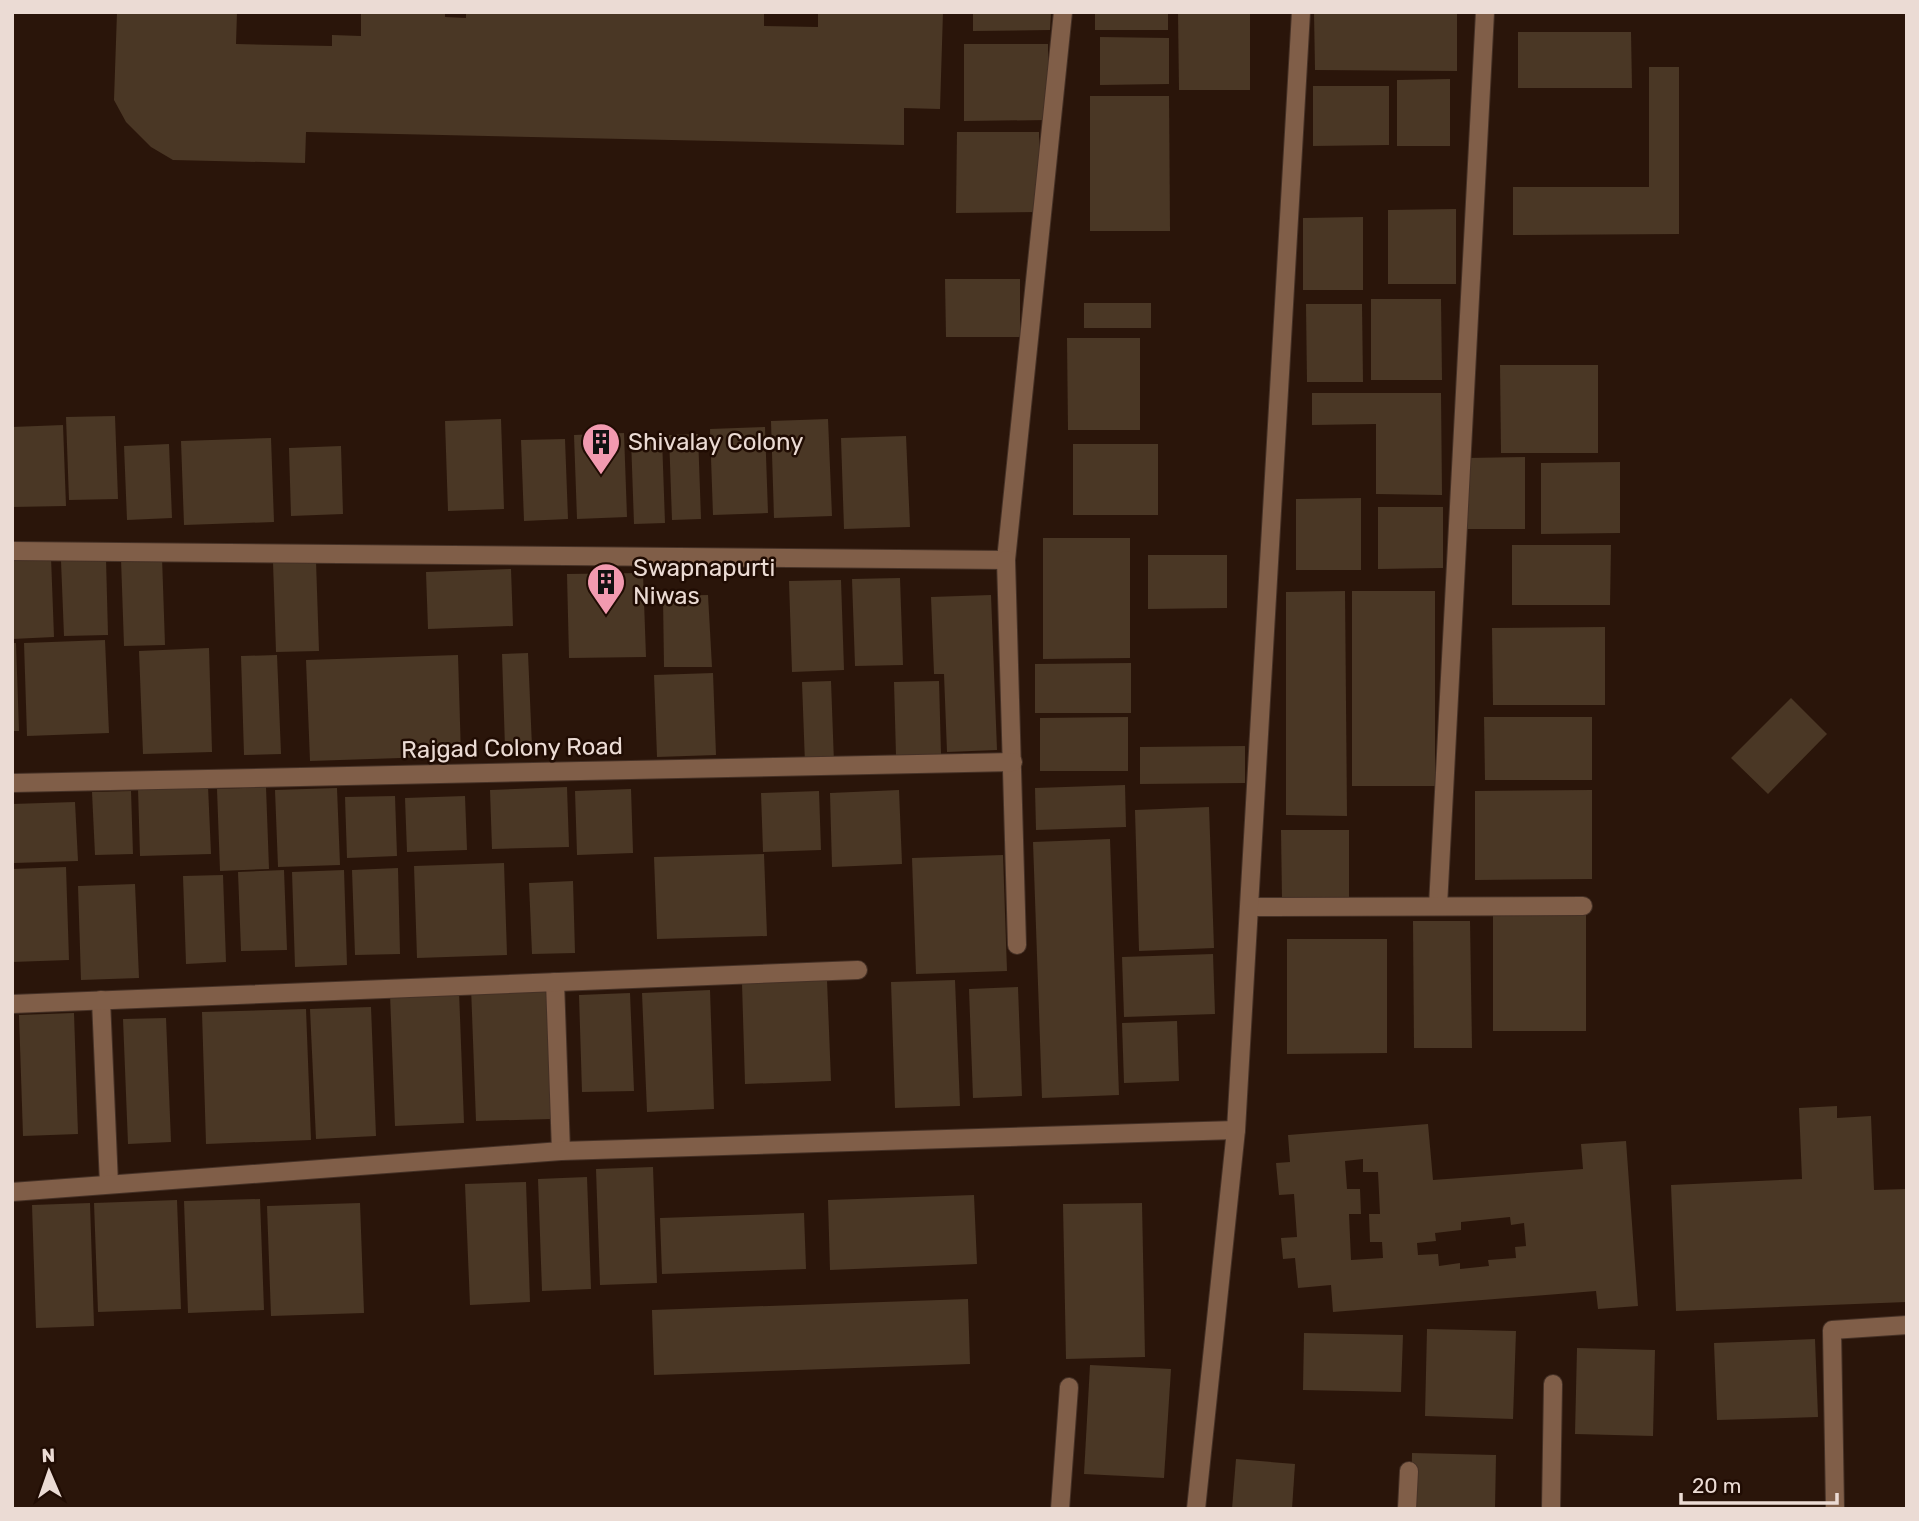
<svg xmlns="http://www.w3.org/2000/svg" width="1919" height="1521" font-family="Rubik,sans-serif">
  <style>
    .building { fill: #4a3725; fill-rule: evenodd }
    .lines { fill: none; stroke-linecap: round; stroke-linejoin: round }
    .minor-casing { stroke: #453126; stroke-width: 20 }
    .minor { stroke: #805e48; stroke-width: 18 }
    .labels { text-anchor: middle; stroke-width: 5; stroke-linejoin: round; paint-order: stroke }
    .poi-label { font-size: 24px; fill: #ebdbd4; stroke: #200c03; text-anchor: start }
    .street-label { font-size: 24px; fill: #ebdbd4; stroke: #200c03 }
  </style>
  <rect width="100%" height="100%" fill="#2a150a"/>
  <g class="building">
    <polygon points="117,12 237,12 236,44 332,46 332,35 361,36 361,13 445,12 445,17 466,18 466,12 764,12 764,26 818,27 818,12 943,12 940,109 904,108 904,145 306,132 305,163 173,160 151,147 126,122 114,100"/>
    <polygon points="973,12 1051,12 1050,30 973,31"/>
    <rect x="1095" y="12" width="73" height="18"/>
    <polygon points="1178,12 1250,12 1250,90 1179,90"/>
    <polygon points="1314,12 1457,12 1457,71 1315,70"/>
    <polygon points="1518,32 1631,32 1632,88 1518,88"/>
    <polygon points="1100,37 1169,38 1169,84 1100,85"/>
    <polygon points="964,44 1048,44 1048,120 964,121"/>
    <polygon points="1649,67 1679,67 1679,234 1513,235 1513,187 1649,187"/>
    <polygon points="1450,79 1450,146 1397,146 1397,80"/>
    <polygon points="1313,86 1389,86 1389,145 1313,146"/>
    <polygon points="1090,96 1169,96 1170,231 1090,231"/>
    <polygon points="957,132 1039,132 1040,212 956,213"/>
    <polygon points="1456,209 1456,284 1388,284 1388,210"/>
    <polygon points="1363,217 1363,290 1303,290 1303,218"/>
    <polygon points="945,279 1020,279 1020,337 946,337"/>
    <polygon points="1371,299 1441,299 1442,380 1371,380"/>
    <rect x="1084" y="303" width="67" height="25"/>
    <polygon points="1306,304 1362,304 1363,382 1307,382"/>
    <polygon points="1067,338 1140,338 1140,430 1068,430"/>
    <polygon points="1500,365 1598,365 1598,453 1501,453"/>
    <polygon points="1312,393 1441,393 1442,495 1376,494 1376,424 1312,425"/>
    <polygon points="115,416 118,499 69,500 66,417"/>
    <polygon points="501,419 504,509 448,511 445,421"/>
    <polygon points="828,419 832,516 774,518 771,421"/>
    <polygon points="63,425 66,506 12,507 12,427"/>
    <polygon points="765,427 768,513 713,515 710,429"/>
    <polygon points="624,433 627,517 577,519 574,435"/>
    <polygon points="698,434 701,519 672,520 669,435"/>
    <polygon points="906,436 910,527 844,529 841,438"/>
    <polygon points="271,438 274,522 184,525 181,441"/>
    <polygon points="662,438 665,523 634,524 631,439"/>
    <polygon points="565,439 568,519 524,521 521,440"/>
    <polygon points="169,444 172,518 127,520 124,446"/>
    <rect x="1073" y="444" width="85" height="71"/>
    <polygon points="341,446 343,514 291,516 289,448"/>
    <polygon points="1525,457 1525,529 1466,529 1466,458"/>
    <polygon points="1620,462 1620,533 1541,534 1541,463"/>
    <polygon points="1361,498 1361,570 1296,570 1296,499"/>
    <polygon points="1378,507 1443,507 1443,568 1378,569"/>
    <polygon points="1043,538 1130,538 1130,658 1043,659"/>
    <polygon points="1512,545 1611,545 1610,605 1512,605"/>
    <polygon points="1148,555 1227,555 1227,608 1148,609"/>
    <polygon points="51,557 54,637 12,639 12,558"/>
    <polygon points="162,557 165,645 124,646 121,559"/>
    <polygon points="106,559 108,635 64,636 61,561"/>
    <polygon points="316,561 319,651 276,652 273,562"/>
    <polygon points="511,569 513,626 428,629 426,572"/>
    <polygon points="643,573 646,657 569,658 567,574"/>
    <polygon points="900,578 903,665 855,666 852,579"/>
    <polygon points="841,580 844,670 792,672 789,581"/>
    <polygon points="1345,591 1347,816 1286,815 1286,592"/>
    <rect x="1352" y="591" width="83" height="195"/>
    <polygon points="708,595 712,667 664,667 663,596"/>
    <polygon points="991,595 997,750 947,752 944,674 934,674 931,597"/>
    <polygon points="1605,627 1605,705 1493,705 1492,628"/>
    <polygon points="105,640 109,733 27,736 24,643"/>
    <polygon points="12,643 16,643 19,731 12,731"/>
    <polygon points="209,648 212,752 143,754 139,651"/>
    <polygon points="528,653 532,747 505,748 502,654"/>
    <polygon points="277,655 281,754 244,755 241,656"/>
    <polygon points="458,655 461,756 310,761 306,660"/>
    <polygon points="1131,663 1131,713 1035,713 1035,664"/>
    <polygon points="713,673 716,755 657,757 654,675"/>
    <polygon points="831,681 834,763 805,764 802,682"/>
    <polygon points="939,681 941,754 896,756 894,682"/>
    <polygon points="1791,698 1827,734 1768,794 1731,758"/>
    <polygon points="1128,717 1128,771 1040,771 1040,718"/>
    <polygon points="1484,717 1592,717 1592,780 1485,780"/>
    <polygon points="1245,746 1245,783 1140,784 1140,747"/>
    <polygon points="1125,785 1126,827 1036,830 1035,788"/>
    <polygon points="208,786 211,854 140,856 138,788"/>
    <polygon points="266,787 269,869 220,871 217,789"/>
    <polygon points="567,787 569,847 492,849 490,790"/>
    <polygon points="337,788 340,865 278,867 275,790"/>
    <polygon points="631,789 633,853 577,855 575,791"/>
    <polygon points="899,790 902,864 832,867 830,793"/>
    <polygon points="1592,790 1592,879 1475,880 1475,791"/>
    <polygon points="131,791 133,854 95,855 92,792"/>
    <polygon points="819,791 821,850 763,852 761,793"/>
    <polygon points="395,796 397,856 347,858 345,797"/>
    <polygon points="465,796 467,850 407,852 405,798"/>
    <polygon points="75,802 78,861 14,863 12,804"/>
    <polygon points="1209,807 1214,948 1139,951 1135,810"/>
    <polygon points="1281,830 1349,830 1349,901 1282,900"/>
    <polygon points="1110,839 1119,1095 1042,1098 1033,842"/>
    <polygon points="764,854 767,936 657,939 654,857"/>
    <polygon points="1003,855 1007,971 916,974 912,858"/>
    <polygon points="504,863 507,955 417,958 414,866"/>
    <polygon points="66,867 69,960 12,962 12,869"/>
    <polygon points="398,868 400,954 355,955 352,870"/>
    <polygon points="284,870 287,950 241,951 238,872"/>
    <polygon points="344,870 347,965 295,967 292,872"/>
    <polygon points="223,875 226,962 186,964 183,876"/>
    <polygon points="573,881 575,953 532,954 529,883"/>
    <polygon points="135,884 139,978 81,980 78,886"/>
    <polygon points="1586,912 1586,1031 1493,1031 1493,913"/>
    <polygon points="1413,921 1470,921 1472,1048 1414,1048"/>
    <polygon points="1287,939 1387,939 1387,1053 1287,1054"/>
    <polygon points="1213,954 1215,1014 1124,1017 1122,957"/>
    <polygon points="827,980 831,1081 745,1084 742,983"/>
    <polygon points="955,980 960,1106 895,1108 891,982"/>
    <polygon points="547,985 551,1119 476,1121 471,987"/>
    <polygon points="1018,987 1022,1096 973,1098 969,989"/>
    <polygon points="710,990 714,1109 647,1112 642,993"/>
    <polygon points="459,991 464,1123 395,1126 390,994"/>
    <polygon points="630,993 634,1091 582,1092 579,995"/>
    <polygon points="371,1007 376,1136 316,1139 310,1009"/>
    <polygon points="306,1009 311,1140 206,1144 202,1012"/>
    <polygon points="74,1013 78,1134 23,1136 19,1015"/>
    <polygon points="166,1018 171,1142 128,1144 123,1019"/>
    <polygon points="1177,1021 1179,1081 1124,1083 1122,1023"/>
    <polygon points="1837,1106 1837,1118 1871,1116 1874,1190 1907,1189 1907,1302 1676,1311 1671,1185 1802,1179 1799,1108"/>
    <path d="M1428,1124L1433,1180L1583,1169L1581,1144L1626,1141L1638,1306L1598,1309L1596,1291L1333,1312L1331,1285L1298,1288L1295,1258L1283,1259L1281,1238L1297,1237L1294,1194L1279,1195L1276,1163L1290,1162L1288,1135ZM1363,1159V1172H1378L1380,1214H1369L1370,1242H1382L1383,1258L1351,1260L1349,1214H1361L1360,1189H1347L1345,1161ZM1510,1217L1511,1225L1524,1223L1526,1246L1515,1247L1516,1258L1488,1260L1489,1266L1460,1269V1263L1439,1266L1438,1254L1418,1255L1417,1243L1436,1241L1435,1233L1461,1230V1222Z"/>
    <polygon points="653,1167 657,1283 600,1285 596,1169"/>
    <polygon points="587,1177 591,1289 542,1291 538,1179"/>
    <polygon points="526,1182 530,1302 470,1305 465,1184"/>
    <polygon points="974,1195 977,1264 830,1270 828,1200"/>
    <polygon points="260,1199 264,1310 188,1313 184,1201"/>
    <polygon points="177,1200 181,1309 98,1312 94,1203"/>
    <polygon points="90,1203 94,1326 36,1328 32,1205"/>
    <polygon points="360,1203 364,1313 271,1316 267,1206"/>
    <polygon points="1142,1203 1145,1357 1066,1359 1063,1204"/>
    <polygon points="804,1213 806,1269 662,1274 660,1218"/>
    <polygon points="968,1299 970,1364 654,1375 652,1310"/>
    <polygon points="1427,1329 1516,1331 1513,1419 1425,1416"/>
    <polygon points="1304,1333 1403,1335 1401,1392 1303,1390"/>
    <polygon points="1815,1339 1818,1417 1717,1420 1714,1343"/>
    <polygon points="1577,1348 1655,1350 1653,1436 1575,1434"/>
    <polygon points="1090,1365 1171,1369 1164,1478 1084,1474"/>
    <polygon points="1412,1453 1496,1455 1495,1509 1411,1509"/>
    <polygon points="1236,1459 1295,1464 1292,1509 1232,1509"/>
  </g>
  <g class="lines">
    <defs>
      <g id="minor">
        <polyline points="12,551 1006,560 1063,12"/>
        <polyline points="1006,560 1017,945"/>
        <polyline points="12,783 1013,762"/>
        <polyline points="1438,906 1485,12"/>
        <polyline points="1250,907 1583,906"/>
        <polyline points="555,982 561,1151"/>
        <polyline points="101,1000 109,1184"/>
        <polyline points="12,1004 858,970"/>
        <polyline points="12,1192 561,1151 1236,1130"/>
        <polyline points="1060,1509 1069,1387"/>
        <polyline points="1196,1509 1236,1130 1301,12"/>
        <polyline points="1407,1509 1409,1471"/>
        <polyline points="1551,1509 1553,1384"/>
        <polyline points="1835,1509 1832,1330 1907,1325"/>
      </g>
    </defs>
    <use href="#minor" class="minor-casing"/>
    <use href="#minor" class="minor"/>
  </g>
  <defs>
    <symbol id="building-pin" viewBox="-11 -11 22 30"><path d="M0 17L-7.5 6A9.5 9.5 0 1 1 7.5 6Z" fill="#f29ab0" stroke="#200c03"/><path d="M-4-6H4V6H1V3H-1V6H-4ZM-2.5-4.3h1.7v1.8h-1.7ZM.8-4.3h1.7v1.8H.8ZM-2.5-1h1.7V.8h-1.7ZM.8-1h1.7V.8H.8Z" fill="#111"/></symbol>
  </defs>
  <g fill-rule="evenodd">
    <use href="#building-pin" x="579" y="420" width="44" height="60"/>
    <use href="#building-pin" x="584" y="560" width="44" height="60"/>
  </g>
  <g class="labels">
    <g class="poi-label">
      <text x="628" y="450">Shivalay Colony</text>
      <text x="633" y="576">Swapnapurti<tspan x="633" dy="28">Niwas</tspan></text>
    </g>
    <g class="street-label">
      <text transform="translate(512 748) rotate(-1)" y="8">Rajgad Colony Road</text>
    </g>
  </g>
  <rect width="1919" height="1521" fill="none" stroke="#ebdbd4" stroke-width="28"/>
  <g transform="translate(49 1472) rotate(358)" stroke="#200c03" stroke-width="5" paint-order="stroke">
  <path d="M0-5L12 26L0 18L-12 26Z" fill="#ebdbd4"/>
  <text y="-10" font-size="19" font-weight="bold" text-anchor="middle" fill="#ebdbd4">N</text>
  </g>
  <path d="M1681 1493v10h156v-10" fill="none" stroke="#ebdbd4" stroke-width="3.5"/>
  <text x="1692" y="1493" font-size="21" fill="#ebdbd4" stroke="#200c03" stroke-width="5" paint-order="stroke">20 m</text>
</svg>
